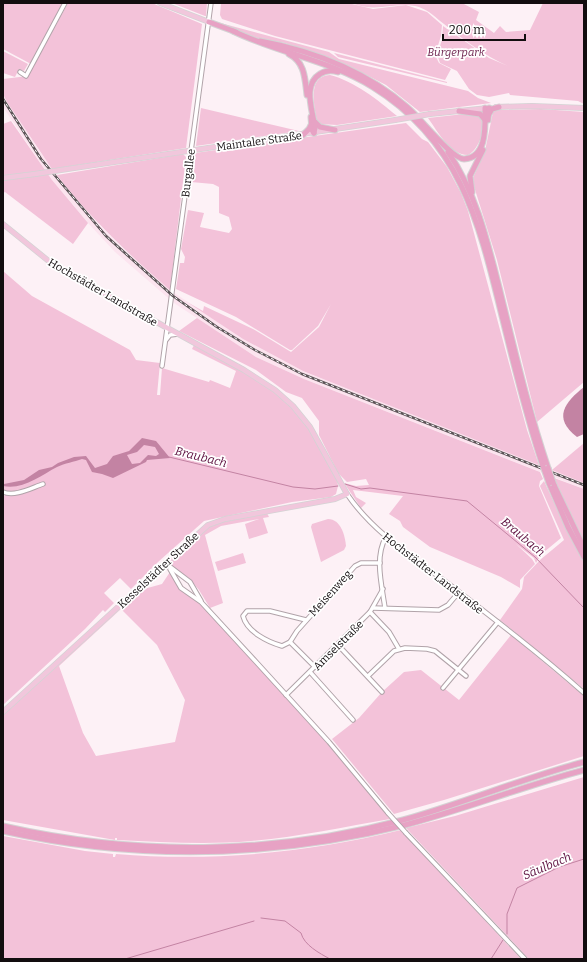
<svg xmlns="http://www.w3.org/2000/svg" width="587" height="962" font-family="Bitter,serif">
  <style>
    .built { fill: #fce4ef }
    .green { fill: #f3c2d9; fill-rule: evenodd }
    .water { fill: #c383a3; fill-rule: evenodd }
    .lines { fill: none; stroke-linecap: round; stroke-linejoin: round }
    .stream { stroke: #c383a3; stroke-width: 1 }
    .minor-casing { stroke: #b1a3a9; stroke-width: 5.5 }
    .major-casing { stroke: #d4d3d4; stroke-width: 6 }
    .highway-casing { stroke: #d4d3d4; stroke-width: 7 }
    .minor { stroke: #fff; stroke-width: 3.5 }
    .major { stroke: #f1c7dc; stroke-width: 4.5 }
    .highway { stroke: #e7a2c4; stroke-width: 5 }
    .rail-casing { stroke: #5d5558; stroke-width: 2.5 }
    .rail { stroke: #fff; stroke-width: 1; stroke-dasharray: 3; stroke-linecap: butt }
    .minor-bridge-casing { stroke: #b1a3a9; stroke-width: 5.5; stroke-linecap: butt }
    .major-bridge-casing { stroke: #d4d3d4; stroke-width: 6; stroke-linecap: butt }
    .highway-bridge-casing { stroke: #d4d3d4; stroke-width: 7; stroke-linecap: butt }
    .minor-bridge { stroke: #fff; stroke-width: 3.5 }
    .major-bridge { stroke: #f1c7dc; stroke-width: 4.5 }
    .highway-bridge { stroke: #e7a2c4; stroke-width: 5 }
    .labels { text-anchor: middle; stroke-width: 3.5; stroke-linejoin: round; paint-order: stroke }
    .park-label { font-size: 11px; font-style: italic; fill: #681b48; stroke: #fff }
    .street-label { font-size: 11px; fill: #120d0f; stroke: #fff }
    .water-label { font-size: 12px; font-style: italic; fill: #5c0e3e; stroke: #fff }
  </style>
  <rect width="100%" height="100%" fill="#fdf1f6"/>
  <polygon class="built" points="3,94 39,151 94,220 125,251 170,290 243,339 303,371 584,483 584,489 304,379 256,357 174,303 115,252 88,223 52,180 3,107"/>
  <g class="green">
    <polygon points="3,3 65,3 31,64 3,49"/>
    <polygon points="68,3 152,3 202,24 186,148 52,169 7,102 3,94 3,79 28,76"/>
    <polygon points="172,3 207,3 206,16 205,16"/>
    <polygon points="221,3 348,3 373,9 406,5 427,12 442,25 441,36 435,55 439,63 451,69 445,80 275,36 222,19 220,15"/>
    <path d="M351,3H462L479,12L476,20L494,33L500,26L506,32L530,30L543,3H584V104L578,101L510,95L509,93L489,97L477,95L469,89L457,71L440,63L437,54L442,40L443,26L489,58L508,66C485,56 464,40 444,24C436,18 430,11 419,7C395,0 379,14 351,3Z"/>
    <polygon points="213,21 329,52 339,59 468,91 478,98 491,103 420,112 386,85 343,63 285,43 257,38"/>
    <polygon points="3,51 28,64 24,71 19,69 15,77 3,73"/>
    <polygon points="334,53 447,82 447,83 338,57"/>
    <path d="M330,75C354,81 378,100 397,116L337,125L320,124L317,122C315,107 306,76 330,75Z"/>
    <polygon points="201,108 299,131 196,146"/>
    <polygon points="541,109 584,112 584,382 537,422 497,260 472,180 485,151 493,112 498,110"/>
    <path d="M464,114C469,114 476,114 479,117C489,125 478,151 468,155C450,155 438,132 428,118Z"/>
    <polygon points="11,121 52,180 88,223 73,244 5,192 3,193 3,124"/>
    <polygon points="406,123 422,139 428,142 447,167 461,193 468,211 527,430 539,465 303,371 243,339 187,302 203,311 204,306 253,329 291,352 319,327 331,304 318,326 292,350 290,350 236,317 176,289 180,263 184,263 185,257 181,249 188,210 204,213 200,227 229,233 232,229 229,217 219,213 219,187 213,184 191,182 195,153"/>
    <path d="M183,154L186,157L170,290C128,254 91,219 57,175Z"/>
    <path d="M3,271L32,296L130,350L136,360L160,363L157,395H160L162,368L209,382L210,380L230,388L236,371L192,349L194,345C233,366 274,385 303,419C314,432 327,461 337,477L338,486L336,494L331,497L292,502L204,521L158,562L131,589L120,578L104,593L114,603L105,612L103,610L85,629L3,705V498L6,493L3,488Z"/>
    <polygon points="197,318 256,357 304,379 540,472 543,479 540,481 539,486 561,538 538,557 539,558 536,563 534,558 516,544 532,559 535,564 520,580 520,588 501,577 430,547 403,527 400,521 389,514 403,496 353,490 356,497 366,503 361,508 344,483 356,486 369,485 366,479 347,482 338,473 319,435 319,421 302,398 286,392 256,370 179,331"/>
    <polygon points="584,443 584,483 552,470"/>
    <polygon points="554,478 584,489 584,541 580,535"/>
    <polygon points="544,481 572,541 584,562 584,689 500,620 522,589 524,577 540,560 564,540 540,486"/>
    <polygon points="267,513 269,517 263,518 268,533 249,539 245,524 259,519 221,526 205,535 223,603 210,608 199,590 189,578 170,565 170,561 206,528 217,523"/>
    <path d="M328,519C341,519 345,536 346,546L344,550L321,562L311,527L312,524Z"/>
    <polygon points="243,553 246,563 218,571 215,562"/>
    <path d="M170,572L183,592L200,603L327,743L390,819C344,827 298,837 251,841C207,845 162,842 117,840V838H115V840L3,820V715L121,608L144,589L162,584ZM121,609L157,645L185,700L175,742L96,756L83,733L59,666Z"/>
    <polygon points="511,635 584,696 584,756 444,800 394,814 332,739 359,718 382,692 404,672 421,670 459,700"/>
    <polygon points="584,777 584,959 529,959 406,828 455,816"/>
    <path d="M401,830L521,959H3V836L85,851L113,854V857H115L116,854C212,862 307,853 401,830Z"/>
  </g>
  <g class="water">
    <path d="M584,387V434L577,437C552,418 565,402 584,387Z"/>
    <path d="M142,438L156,441L170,458L147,460L146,462L113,478L102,474L92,472L86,460L82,459C74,462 65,463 57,467C40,476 23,490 3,486L4,484L24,480L39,470L52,467L58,463L74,457L86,456L95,468L107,464L113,456L129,451ZM144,445L155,447L159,454L156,456L148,455L140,463L132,464L127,455L137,452Z"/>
  </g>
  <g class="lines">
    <g class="stream">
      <polyline points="169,457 293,487 315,489 338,486"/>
      <polyline points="345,484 361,489 370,488 467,501 535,557 584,608"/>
      <path d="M261,918L285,921L301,933C304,945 319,953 330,959"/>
      <polyline points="507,934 507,914 517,888 559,867 584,859"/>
      <polyline points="125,959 254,921"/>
      <polyline points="491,959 503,940"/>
    </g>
    <defs>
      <g id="minor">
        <polyline points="20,72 26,76 65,3"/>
        <polyline points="166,340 170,335 178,334"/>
        <polyline points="162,366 211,3"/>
        <path d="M3,492C15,497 31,488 43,484"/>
        <path d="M347,494C372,531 411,556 446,582C493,618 540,654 584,693"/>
        <polyline points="165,563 190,582 201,601"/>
        <polyline points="170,569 181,588 201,602 258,664 329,742 388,813"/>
        <polyline points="373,608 439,610 448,605 459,592"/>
        <path d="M385,608C382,586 374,557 386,537"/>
        <polyline points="370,612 389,632 399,649"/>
        <path d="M306,620L270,611H247L243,616C247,632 268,642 282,646L290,642L315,667"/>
        <polyline points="290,642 297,631 355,566 361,563 380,563"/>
        <polyline points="338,645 382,692"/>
        <polyline points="310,672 353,720"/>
        <polyline points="368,676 394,651 405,648 427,649 435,651 466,676"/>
        <polyline points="443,688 498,622"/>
        <polyline points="286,695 370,612 383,589"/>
        <polyline points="406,833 525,959"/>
      </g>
      <g id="major">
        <polyline points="160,3 209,22"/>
        <polyline points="496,107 532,106 584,108"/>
        <polyline points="430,114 488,108"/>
        <polyline points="61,170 395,120"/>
        <polyline points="3,178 35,174"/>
        <polyline points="3,224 56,267 244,370 275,390 293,406 310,427 347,494 335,499 225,519 208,525 3,712"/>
      </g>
      <g id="highway">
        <polyline points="209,22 236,32"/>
        <path d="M233,31C278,53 329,60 373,87C462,142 480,226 503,320C515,369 527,419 543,466"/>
        <path d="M260,41C314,51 367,72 408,108C420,118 452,159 464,159C488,158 485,124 485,108"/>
        <path d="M289,54C305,62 305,79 307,95"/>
        <polyline points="459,111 480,114 485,120"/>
        <polyline points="489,114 492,109 499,107"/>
        <polyline points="311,117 312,130 314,133"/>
        <polyline points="488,120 489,108"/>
        <polyline points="315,122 320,127 335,130"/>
        <path d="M314,133L315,128C313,111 302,85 320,74C326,70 332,70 338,72"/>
        <polyline points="303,135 309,129 311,125"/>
        <path d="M448,152C476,193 487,240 499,287C514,348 528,409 548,468"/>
        <polyline points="472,192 470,176 483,150"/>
        <polyline points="549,483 568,527 584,557"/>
        <polyline points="554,485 584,548"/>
        <path d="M3,826C135,856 273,855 403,820C464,803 523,778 584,762"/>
        <path d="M3,831C137,861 272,858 405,825C465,809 524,786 584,770"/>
      </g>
    </defs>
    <use href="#minor" class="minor-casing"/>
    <use href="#major" class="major-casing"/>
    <use href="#highway" class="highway-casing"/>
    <use href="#minor" class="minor"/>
    <use href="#major" class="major"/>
    <use href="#highway" class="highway"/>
    <defs>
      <polyline id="rail" points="3,99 41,159 106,236 173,296 217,327 255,350 302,374 584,485"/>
    </defs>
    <use href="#rail" class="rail-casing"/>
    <use href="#rail" class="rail"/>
    <defs>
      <polyline id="minor-bridge" points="388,813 406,833"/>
      <g id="major-bridge">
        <polyline points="395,120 430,114"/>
        <polyline points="35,174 61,170"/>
      </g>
      <g id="highway-bridge">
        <polyline points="543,466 549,483"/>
        <polyline points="548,468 554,485"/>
      </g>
    </defs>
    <use href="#minor-bridge" class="minor-bridge-casing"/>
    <use href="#major-bridge" class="major-bridge-casing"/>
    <use href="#highway-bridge" class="highway-bridge-casing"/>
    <use href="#minor-bridge" class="minor-bridge"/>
    <use href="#major-bridge" class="major-bridge"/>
    <use href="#highway-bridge" class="highway-bridge"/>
  </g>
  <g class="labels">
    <g class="park-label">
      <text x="456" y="56">Bürgerpark</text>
    </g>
    <g class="street-label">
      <text transform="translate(259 141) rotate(-8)" y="4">Maintaler Straße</text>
      <text transform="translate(188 173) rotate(-83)" y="4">Burgallee</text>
      <text transform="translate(103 292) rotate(30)" y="4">Hochstädter Landstraße</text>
      <text transform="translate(158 570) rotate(-43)" y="4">Kesselstädter Straße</text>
      <text transform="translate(433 573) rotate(38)" y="4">Hochstädter Landstraße</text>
      <text transform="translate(330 593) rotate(-48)" y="4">Meisenweg</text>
      <text transform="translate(338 645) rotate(-45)" y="4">Amselstraße</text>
    </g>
    <g class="water-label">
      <text transform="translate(201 457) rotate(14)" y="4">Braubach</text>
      <text transform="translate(523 537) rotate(40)" y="4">Braubach</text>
      <text transform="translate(547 866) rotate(-23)" y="4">Säulbach</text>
    </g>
  </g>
  <rect width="587" height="962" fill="none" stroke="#120d0f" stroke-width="8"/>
  <path d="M443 34v6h82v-6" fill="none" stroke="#120d0f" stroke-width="2"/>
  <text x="449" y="34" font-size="12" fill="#120d0f" stroke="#ffffff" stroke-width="3" paint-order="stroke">200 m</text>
</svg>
